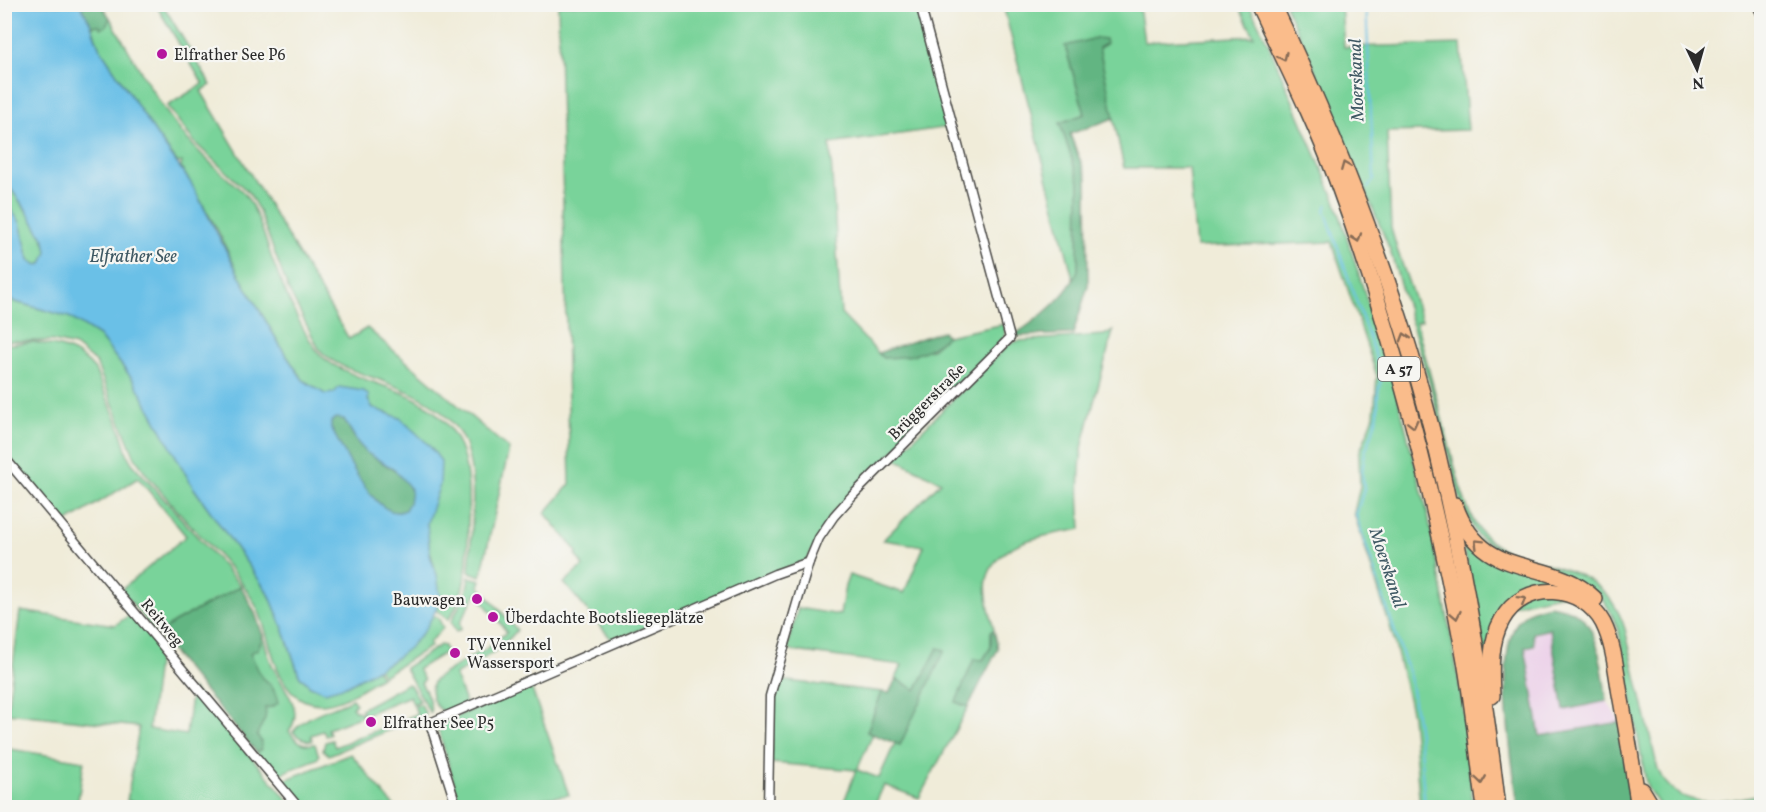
<svg xmlns="http://www.w3.org/2000/svg" width="1766" height="812" font-family="Vollkorn,serif">
  <style>
    .built { fill: #ecd1e9 }
    .green { fill: #79d39a; stroke: #527f62; stroke-width: 1.5 }
    .forest { fill: #62b582; stroke: #467056; stroke-width: 1.5 }
    .water { fill: #6ac0e7; stroke: #4a7689; stroke-width: 1.5; fill-rule: evenodd }
    .lines { fill: none; stroke-linecap: round; stroke-linejoin: round }
    .stream { stroke: #6ac0e7; stroke-width: 2 }
    .minor-casing { stroke: #494845; stroke-width: 11 }
    .secondary-casing { stroke: #494845; stroke-width: 15 }
    .motorway-casing { stroke: #494845; stroke-width: 18 }
    .minor { stroke: #fff; stroke-width: 8 }
    .secondary { stroke: #fde4d1; stroke-width: 12 }
    .motorway { stroke: #fabc8b; stroke-width: 15 }
    .oneway { stroke: #886c56 }
    .poi-dot { fill: #b5179e; stroke: #f6f6f2; stroke-width: 2 }
    .labels { text-anchor: middle; stroke-width: 4.5; stroke-linejoin: round; paint-order: stroke }
    .shield { fill: #f6f6f2; stroke: #686867; stroke-width: 1.5 }
    .shield-label { font-size: 15px; font-weight: bold; fill: #2b2b2b }
    .poi-label { font-size: 16px; fill: #2b2b2b; stroke: #f6f6f2; text-anchor: start }
    .street-label { font-size: 16px; fill: #2b2b2b; stroke: #f6f6f2 }
    .water-label { font-size: 18px; font-style: italic; fill: #3e5863; stroke: #f6f6f2 }
  </style>
  <rect width="100%" height="100%" fill="#f6f6f2"/>
  <filter id="ink" filterUnits="userSpaceOnUse"><feTurbulence type="fractalNoise" baseFrequency=".0167" numOctaves="2"/><feDisplacementMap in="SourceGraphic" scale="12" xChannelSelector="R" yChannelSelector="G"/><feConvolveMatrix kernelMatrix="1 2 1 2 8 2 1 2 1" color-interpolation-filters="sRGB"/></filter>
  <filter id="wash" filterUnits="userSpaceOnUse"><feTurbulence type="fractalNoise" baseFrequency=".008" numOctaves="4" result="noise"/><feDisplacementMap in="SourceGraphic" scale="24" xChannelSelector="R" yChannelSelector="G"/><feGaussianBlur stdDeviation="1.35" result="paint"/><feColorMatrix in="noise" values="0 0 0 0 0 0 0 0 0 0 0 0 0 0 0 0 0 1.4 0 .05"/><feComposite in="paint" operator="in"/></filter>
  <g filter="url(#wash)">
    <rect width="100%" height="100%" fill="#f0ecd9"/>
    <polygon class="built" points="1550,629 1564,710 1607,701 1620,722 1540,736 1524,647 1534,644 1533,633"/>
    <g class="green">
      <path d="M156,5H163L211,85L201,91L349,339L367,328L509,449L481,576L469,572C471,535 479,475 463,440C457,426 443,412 430,403C415,393 397,387 380,380C360,373 333,366 319,349L288,289L259,211L249,193L195,143L167,106L203,84Z"/>
      <polygon points="558,5 917,5 950,127 830,144 841,314 883,358 932,349 947,336 1005,324 1005,336 998,347 832,513 807,560 613,641 564,583 583,566 576,554 577,552 545,513 570,484"/>
      <polygon points="1003,5 1139,5 1144,42 1254,36 1238,5 1249,5 1267,41 1335,200 1396,391 1428,515 1452,641 1463,707 1473,807 1420,807 1412,715 1393,636 1354,513 1360,486 1359,454 1374,416 1377,376 1332,242 1196,247 1189,168 1124,168 1099,48 1065,46 1085,114 1060,123 1079,181 1078,270 1074,282"/>
      <path d="M1285,5H1341L1344,47L1461,44L1468,130L1387,132L1391,228L1397,249L1422,321L1416,322L1460,486C1466,503 1471,522 1484,535C1495,548 1511,554 1528,558C1574,572 1609,578 1625,629L1658,770C1678,812 1720,803 1761,794V806L1754,808L1660,806L1648,789L1646,782L1620,637C1615,620 1610,607 1597,593L1509,557L1477,535L1462,506L1429,381L1390,250L1312,63Z"/>
      <path d="M110,18C133,57 154,98 182,133C195,148 209,162 224,175C231,182 241,188 247,197C259,216 265,238 272,259C284,290 297,322 316,349C325,363 342,369 357,376C376,384 397,389 416,399C467,427 470,471 468,524C468,556 468,594 448,620L436,610C445,577 426,558 427,525C427,512 436,497 440,484L400,418L373,408L368,400L334,393L325,395L303,380L284,352L240,277L217,229L181,167L182,162L178,163L156,134L99,47L92,26L99,25Z"/>
      <path d="M5,181C14,193 47,238 47,251C47,256 44,260 42,264L37,265L29,260L20,222L5,202Z"/>
      <path d="M4,299L70,317L99,336L135,382L193,487L269,594L283,628L299,675L310,686H346L377,669L381,677C359,690 332,712 305,701C273,687 271,637 258,610C242,578 219,556 196,531C179,513 163,494 147,475L135,458L96,363L75,346L53,341H5Z"/>
      <path d="M1113,331L1083,443C1078,473 1079,500 1081,529C1047,536 998,538 987,579C984,594 991,615 994,630L991,632V647L983,660H974L956,702L968,707L919,798L884,785L874,807H842L856,770L771,763L773,699L779,680L882,692L867,732L873,734L857,770L879,778L895,743L900,745L938,648L916,690L896,679L902,665L787,650L798,608L840,615L845,586L849,575L904,593L924,546L883,540L941,482L894,458L1009,344L1018,341L1104,335Z"/>
      <path d="M32,342C58,345 78,349 95,370L119,426L128,456L132,463L241,586L173,623L158,635L121,590L186,536L138,478L66,523L5,452L4,345Z"/>
      <polygon points="1460,527 1466,534 1551,578 1573,592 1509,606 1488,674"/>
      <path d="M469,577L481,580L479,586L517,630C502,650 477,662 455,675L466,705C462,707 457,710 453,712C437,716 427,695 433,682L438,677L480,651L482,652L507,632L476,593L460,623L461,629L456,632L451,622L466,593Z"/>
      <polygon points="20,611 115,625 131,614 159,647 149,729 186,735 192,688 294,807 171,808 127,801 139,727 7,713"/>
      <path d="M433,615L439,619L443,628L429,643L431,646L383,676L379,668C401,656 420,637 433,615Z"/>
      <path d="M263,636C266,648 269,660 275,671C285,690 305,711 289,731C296,741 302,746 315,744L319,756L317,759L277,775H274L257,753L256,736L265,708L262,679L250,653L258,649Z"/>
      <path d="M440,645L444,646L446,652L418,669L424,680L421,683C427,692 431,702 431,713H430L405,668Z"/>
      <polygon points="406,684 410,685 420,701 413,704 410,696 363,715 361,709"/>
      <polygon points="530,684 569,795 479,807 461,807 437,725"/>
      <path d="M352,699L356,704L352,707L356,711L360,712L362,716L328,729L330,734L326,736L323,731L311,735L312,741C304,741 299,738 293,732C309,712 331,710 352,699Z"/>
      <polygon points="421,704 426,715 329,755 323,750 325,742 332,740 335,747 417,714 414,706"/>
      <polygon points="4,748 84,761 77,807 5,807"/>
      <polygon points="351,754 395,807 301,807 282,781"/>
    </g>
    <g class="forest">
      <path d="M80,5H102L110,18C107,22 108,28 101,28L99,25L92,26Z"/>
      <path d="M1096,38L1105,39L1106,44L1099,48L1114,118L1070,134L1087,178L1088,286L1073,334L1017,336L1014,335C1036,321 1070,294 1078,270L1079,181L1060,123L1085,114L1065,46Z"/>
      <path d="M942,331L947,336C925,355 912,357 883,358L878,353Z"/>
      <path d="M336,418L344,419C351,431 357,445 368,453C383,466 422,478 408,506C406,510 402,512 397,512C372,513 343,449 331,428V422Z"/>
      <path d="M241,586L255,613L263,636L258,649L250,653L262,678C272,683 276,693 278,703L272,707L265,708C268,721 260,724 257,735L261,741V749L257,753L158,635L173,623Z"/>
      <path d="M1549,605C1560,607 1571,609 1580,616C1600,631 1603,678 1607,701L1564,710L1550,629L1533,633L1534,645L1525,647L1540,736L1620,722L1631,788L1630,807H1518C1513,765 1494,657 1517,623C1525,611 1536,608 1549,605Z"/>
      <polygon points="994,630 998,649 968,707 956,702 974,659 983,660 991,647 991,632"/>
      <polygon points="938,648 945,650 900,745 867,732 882,692 889,693 896,679 916,690"/>
    </g>
    <path class="water" d="M5,4L80,5L90,22L99,47L156,134L191,183L240,277L284,352L303,380L325,394L334,393L339,387L364,391L369,396L368,400L373,408L400,418L428,444L441,461L440,484L427,523L430,555L437,575L440,595L436,610L424,631L409,648L392,661L346,686L325,692L310,686L299,675L283,628L269,594L193,487L134,381L99,336L69,317L5,299V202L20,222L29,260L37,265L42,264L47,252L45,241L25,208L5,181ZM336,418L344,419L358,443L367,453L394,469L411,489L409,503L405,510C377,526 342,447 331,428V422Z"/>
    <g class="lines">
      <g class="stream">
        <polyline points="1366,4 1374,179 1368,188"/>
        <polyline points="1327,204 1325,210 1382,375 1378,392 1378,413 1372,434 1365,452 1362,472 1364,489 1356,515 1410,677 1419,734 1425,808"/>
      </g>
    </g>
  </g>
  <g filter="url(#ink)">
    <g class="lines">
      <defs>
        <g id="minor">
          <polyline points="4,457 299,808"/>
          <polyline points="457,808 430,723 775,574 809,562"/>
          <polyline points="768,808 770,696 809,562 819,538 834,516 852,496 1010,338 920,4"/>
        </g>
        <polyline id="secondary" points="1759,4 1762,11"/>
        <g id="motorway">
          <path d="M1258,4C1285,62 1314,119 1336,178C1393,333 1434,492 1464,655C1473,705 1478,757 1485,808"/>
          <path d="M1273,4C1342,149 1401,299 1438,455C1465,571 1484,689 1498,808"/>
          <path d="M1455,505C1483,585 1548,553 1595,599"/>
          <path d="M1492,696C1491,671 1489,643 1502,620C1525,579 1582,584 1603,623C1614,645 1616,671 1620,694C1627,732 1633,770 1639,808"/>
          <polyline points="1642,790 1653,808"/>
        </g>
      </defs>
      <use href="#minor" class="minor-casing"/>
      <use href="#secondary" class="secondary-casing"/>
      <use href="#motorway" class="motorway-casing"/>
      <use href="#minor" class="minor"/>
      <use href="#secondary" class="secondary"/>
      <use href="#motorway" class="motorway"/>
    </g>
    <defs><path id="oneway-chevron" d="M-2-3.5L2.5 0L-2 3.5" fill="none" stroke-width="1.6" stroke-linecap="round" stroke-linejoin="round" transform="scale(1.5)"/></defs>
    <g class="oneway">
      <use href="#oneway-chevron" transform="translate(1283 57) rotate(65)"/>
      <use href="#oneway-chevron" transform="translate(1345 166) rotate(-112)"/>
      <use href="#oneway-chevron" transform="translate(1357 238) rotate(71)"/>
      <use href="#oneway-chevron" transform="translate(1405 337) rotate(-107)"/>
      <use href="#oneway-chevron" transform="translate(1413 424) rotate(76)"/>
      <use href="#oneway-chevron" transform="translate(1478 543) rotate(-135)"/>
      <use href="#oneway-chevron" transform="translate(1522 600) rotate(-32)"/>
      <use href="#oneway-chevron" transform="translate(1456 615) rotate(79)"/>
      <use href="#oneway-chevron" transform="translate(1481 780) rotate(82)"/>
    </g>
  </g>
  <g class="poi-dot">
    <circle cx="162" cy="54" r="6"/>
    <circle cx="477" cy="599" r="6"/>
    <circle cx="493" cy="617" r="6"/>
    <circle cx="455" cy="653" r="6"/>
    <circle cx="371" cy="722" r="6"/>
  </g>
  <g class="labels">
    <rect class="shield" x="1378" y="357" width="42" height="24" rx="4.5"/>
    <g class="shield-label">
      <text x="1399" y="374">A 57</text>
    </g>
    <g class="poi-label">
      <text x="174" y="60">Elfrather See P6</text>
      <text x="465" y="605" text-anchor="end">Bauwagen</text>
      <text x="505" y="623">Überdachte Bootsliegeplätze</text>
      <text x="467" y="650">TV Vennikel<tspan x="467" dy="18">Wassersport</tspan></text>
      <text x="383" y="728">Elfrather See P5</text>
    </g>
    <g class="street-label">
      <text transform="translate(926 401) rotate(-45)" y="6">Brüggerstraße</text>
      <text transform="translate(163 622) rotate(50)" y="6">Reitweg</text>
    </g>
    <g class="water-label">
      <text transform="translate(1356 80) rotate(-92)" y="6">Moerskanal</text>
      <text x="133" y="262">Elfrather See</text>
      <text transform="translate(1388 568) rotate(72)" y="6">Moerskanal</text>
    </g>
  </g>
  <rect width="1766" height="812" fill="none" stroke="#f6f6f2" stroke-width="24"/>
  <g transform="translate(1697 69) rotate(175)" stroke="#f6f6f2" stroke-width="4.5" paint-order="stroke">
  <path d="M0-4.5L10 22L0 15L-10 22Z" fill="#2b2b2b"/>
  <text y="-9" font-size="16" font-weight="bold" text-anchor="middle" fill="#2b2b2b">N</text>
  </g>
</svg>
